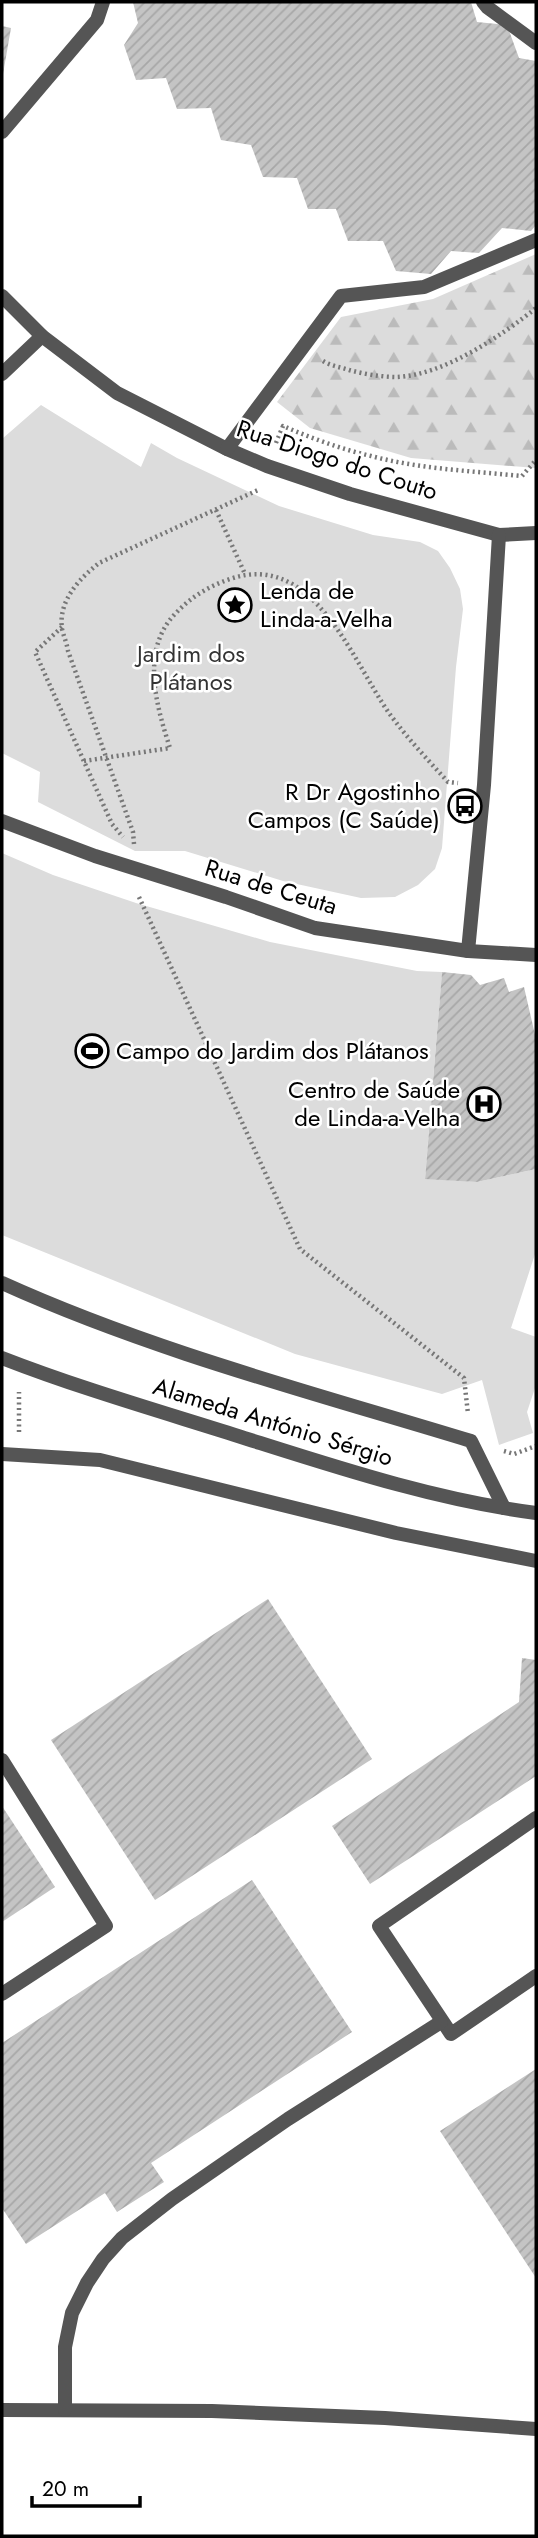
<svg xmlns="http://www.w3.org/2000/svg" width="538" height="2538" font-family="Jost,sans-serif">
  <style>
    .green { fill: #dcdcdc }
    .forest { fill: url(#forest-firs) }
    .building { fill: url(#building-hatch) }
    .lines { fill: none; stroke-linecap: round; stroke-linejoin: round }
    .path { stroke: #777; stroke-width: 4.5; stroke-dasharray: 2 3.5; stroke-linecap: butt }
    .service { stroke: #555; stroke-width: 14 }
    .minor { stroke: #555; stroke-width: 14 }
    .tertiary { stroke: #555; stroke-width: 14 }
    .labels { text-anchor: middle; stroke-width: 5; stroke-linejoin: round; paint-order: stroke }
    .street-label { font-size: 24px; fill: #000; stroke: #fff }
    .poi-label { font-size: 24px; fill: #000; stroke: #fff; text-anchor: start }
    .park-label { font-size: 24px; fill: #333; stroke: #fff }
  </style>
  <defs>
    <pattern id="forest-firs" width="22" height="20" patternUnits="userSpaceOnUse" patternTransform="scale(1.75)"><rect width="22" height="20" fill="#dcdcdc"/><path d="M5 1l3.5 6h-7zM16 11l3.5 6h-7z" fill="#bbb"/></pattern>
    <pattern id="building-hatch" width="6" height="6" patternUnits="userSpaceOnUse" patternTransform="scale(1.75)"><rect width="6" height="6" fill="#c4c4c4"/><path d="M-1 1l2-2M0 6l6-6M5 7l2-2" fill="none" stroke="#a7a7a7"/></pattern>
  </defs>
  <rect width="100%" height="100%" fill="#fff"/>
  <g class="green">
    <polygon points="41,405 141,467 151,443 177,458 279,506 373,535 420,542 438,551 450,568 460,589 463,609 456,667 442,848 435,869 418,885 395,897 361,898 283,881 185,851 135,851 38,802 40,772 2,753 2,439"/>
    <polygon points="2,853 53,875 136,903 270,942 417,971 442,972 425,1178 477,1182 536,1169 536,1251 511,1328 536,1337 536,1385 527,1412 533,1433 499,1445 482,1380 442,1394 295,1354 2,1235"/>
  </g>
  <polygon class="forest" points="536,254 536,468 411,458 310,428 277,402 341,317 433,299"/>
  <g class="building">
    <polygon points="133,2 471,2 477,22 507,25 519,58 536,61 536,225 531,231 502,228 479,253 451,251 431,274 396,271 383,241 348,241 336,209 308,209 297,178 263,177 251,145 221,140 211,108 177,109 166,78 136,80 124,45 138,23"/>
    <polygon points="2,26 11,28 3,74 2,74"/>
    <polygon points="442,972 471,975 480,985 504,978 509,992 524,987 536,1039 536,1169 477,1182 425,1179"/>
    <polygon points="268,1599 372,1759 155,1900 51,1740"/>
    <polygon points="522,1658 536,1660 536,1776 370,1884 332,1826 519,1702"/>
    <polygon points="2,1806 55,1887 2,1922"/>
    <polygon points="252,1880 352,2032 151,2163 164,2182 117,2212 105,2193 26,2244 2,2208 2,2043"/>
    <polygon points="536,2069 536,2278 440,2131"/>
  </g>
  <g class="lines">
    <g class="path">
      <path d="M323,361C331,366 340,367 349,370C364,374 381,377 397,377C444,375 501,336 536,308"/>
      <path d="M276,443L283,426C311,438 341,449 371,456C420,469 471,471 522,476L536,460"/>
      <polyline points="216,510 245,574"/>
      <polyline points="62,627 35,652 112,824 123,837"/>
      <path d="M84,761L170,748C156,705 140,649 176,613C191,597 209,586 230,579C313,550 352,660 389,713C407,738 428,760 448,782L458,783"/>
      <path d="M134,844L133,832L68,651C67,644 64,637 62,629C58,601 79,579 99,563L258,490"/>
      <polyline points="139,897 300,1249 464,1378 468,1414"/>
      <polyline points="19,1432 19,1392"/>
      <polyline points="504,1451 514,1454 536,1446"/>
    </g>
    <g class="service">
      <path d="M2,1283C152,1351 314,1393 471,1441L504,1508"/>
      <polyline points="2,1760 106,1926 2,1994"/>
      <polyline points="536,1818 379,1926 451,2034 536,1976"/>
      <polyline points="2,2410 212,2411 385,2418 536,2429"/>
      <polyline points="65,2410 65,2347 72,2313 87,2283 103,2259 122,2238 172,2199 288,2119 441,2022"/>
    </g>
    <g class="minor">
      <polyline points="483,2 487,7 536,43"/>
      <polyline points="2,132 97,20 103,2"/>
      <polyline points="2,296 42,336 117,393 227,449 267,466 350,494 499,535 536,533"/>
      <polyline points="2,374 42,336"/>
      <polyline points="227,449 341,296 424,287 536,240"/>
      <polyline points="2,821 95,856 226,897 315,928 468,951 536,955"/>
      <polyline points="468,951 484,785 499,535"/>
    </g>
    <g class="tertiary">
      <path d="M2,1358C79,1388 159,1411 238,1436C336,1467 435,1500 536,1513"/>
      <polyline points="2,1454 100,1460 396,1533 536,1561"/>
    </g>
  </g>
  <defs>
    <symbol id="sight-ring" viewBox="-11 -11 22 22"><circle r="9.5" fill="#fff" stroke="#000" stroke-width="1.5"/><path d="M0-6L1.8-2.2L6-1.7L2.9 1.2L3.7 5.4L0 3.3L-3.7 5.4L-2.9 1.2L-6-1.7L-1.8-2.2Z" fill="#000"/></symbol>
    <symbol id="bus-ring" viewBox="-11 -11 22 22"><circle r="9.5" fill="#fff" stroke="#000" stroke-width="1.5"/><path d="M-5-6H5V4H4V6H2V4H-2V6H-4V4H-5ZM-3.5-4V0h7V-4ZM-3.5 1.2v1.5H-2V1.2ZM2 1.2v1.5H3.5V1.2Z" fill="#000"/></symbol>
    <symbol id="stadium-ring" viewBox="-11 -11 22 22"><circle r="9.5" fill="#fff" stroke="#000" stroke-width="1.5"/><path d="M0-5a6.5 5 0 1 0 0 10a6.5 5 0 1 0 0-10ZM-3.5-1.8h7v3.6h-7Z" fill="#000"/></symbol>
    <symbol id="hospital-ring" viewBox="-11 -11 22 22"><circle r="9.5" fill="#fff" stroke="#000" stroke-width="1.5"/><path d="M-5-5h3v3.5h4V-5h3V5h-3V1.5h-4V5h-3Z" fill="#000"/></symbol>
  </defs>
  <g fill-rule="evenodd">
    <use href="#sight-ring" x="216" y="586" width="38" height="38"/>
    <use href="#bus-ring" x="446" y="787" width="38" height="38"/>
    <use href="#stadium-ring" x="73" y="1032" width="38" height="38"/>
    <use href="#hospital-ring" x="465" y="1085" width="38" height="38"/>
  </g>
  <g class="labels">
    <g class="street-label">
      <text transform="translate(337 460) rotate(18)" y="8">Rua Diogo do Couto</text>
      <text transform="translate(271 887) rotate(17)" y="8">Rua de Ceuta</text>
      <text transform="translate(273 1422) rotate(17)" y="8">Alameda António Sérgio</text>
    </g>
    <g class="poi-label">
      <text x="260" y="599">Lenda de<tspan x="260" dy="28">Linda-a-Velha</tspan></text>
      <text x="440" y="800" text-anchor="end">R Dr Agostinho<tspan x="440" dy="28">Campos (C Saúde)</tspan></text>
      <text x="116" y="1059">Campo do Jardim dos Plátanos</text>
      <text x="460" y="1098" text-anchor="end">Centro de Saúde<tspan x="460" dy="28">de Linda-a-Velha</tspan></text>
    </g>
    <g class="park-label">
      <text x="191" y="662">Jardim dos<tspan x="191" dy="28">Plátanos</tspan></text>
    </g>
  </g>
  <rect width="538" height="2538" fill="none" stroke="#000000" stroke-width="7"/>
  <path d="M32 2496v10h108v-10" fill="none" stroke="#000000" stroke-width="3.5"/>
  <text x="42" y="2496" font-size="21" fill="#000000" stroke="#ffffff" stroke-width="5" paint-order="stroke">20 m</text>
</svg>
